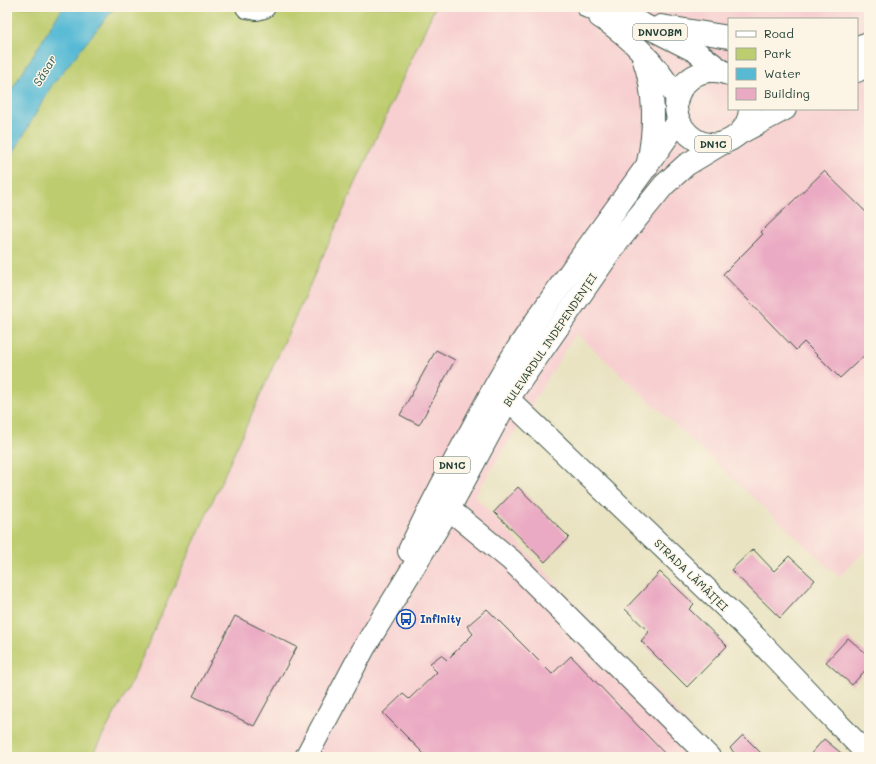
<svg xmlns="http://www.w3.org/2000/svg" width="876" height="764" font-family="Mali,sans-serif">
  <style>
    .built { fill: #f7cfd0; fill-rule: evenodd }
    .green { fill: #bdcc6e; stroke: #6e8451 }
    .water { fill: #57bad5; stroke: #3b7c84 }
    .building { fill: #ebaac3 }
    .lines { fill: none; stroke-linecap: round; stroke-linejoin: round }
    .minor-casing { stroke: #3d5649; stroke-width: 24 }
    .major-casing { stroke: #3d5649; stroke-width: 24 }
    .highway-casing { stroke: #3d5649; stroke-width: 24 }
    .minor { stroke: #fff; stroke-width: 22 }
    .major { stroke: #fff; stroke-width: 22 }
    .highway { stroke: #fff; stroke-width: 22 }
    .labels { text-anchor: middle; stroke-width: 3; stroke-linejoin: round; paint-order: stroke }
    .shield { fill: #fcf5e5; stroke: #617469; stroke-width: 1 }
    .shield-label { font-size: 10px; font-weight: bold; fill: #1f3d34 }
    .street-label { font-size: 11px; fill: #1f3d34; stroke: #fcf5e5 }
    .transit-label { font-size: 11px; font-weight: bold; fill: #164399; stroke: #fcf5e5; text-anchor: start }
    .water-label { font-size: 12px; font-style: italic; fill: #2d5c5c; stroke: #fcf5e5 }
  </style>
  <rect width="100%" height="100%" fill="#fcf5e5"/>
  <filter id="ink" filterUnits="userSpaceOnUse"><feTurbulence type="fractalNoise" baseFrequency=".025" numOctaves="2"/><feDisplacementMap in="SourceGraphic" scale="8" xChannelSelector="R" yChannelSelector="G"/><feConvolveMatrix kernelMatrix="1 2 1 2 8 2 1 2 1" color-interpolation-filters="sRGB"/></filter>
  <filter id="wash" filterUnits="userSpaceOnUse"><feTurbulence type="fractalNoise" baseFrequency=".012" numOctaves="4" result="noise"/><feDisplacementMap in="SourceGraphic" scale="16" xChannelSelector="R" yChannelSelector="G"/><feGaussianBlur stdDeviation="0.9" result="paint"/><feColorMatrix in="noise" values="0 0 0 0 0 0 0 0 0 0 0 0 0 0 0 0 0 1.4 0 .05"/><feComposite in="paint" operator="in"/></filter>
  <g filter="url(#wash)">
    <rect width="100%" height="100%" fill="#e9e3c2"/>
    <path class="built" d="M435,7H869V547L839,577L576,333L475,496L718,757H91L127,691ZM729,19H857V109H729Z"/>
    <polygon class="green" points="7,7 435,7 127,691 91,757 7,757"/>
    <polygon class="water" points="63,7 115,7 52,85 7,164 7,97"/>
    <g id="blocks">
      <g class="building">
        <polygon points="824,171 869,215 869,351 840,378 804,342 796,350 723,274 763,234 761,232"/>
        <polygon points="436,350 455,360 419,425 400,415"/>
        <polygon points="518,487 569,537 545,562 494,512"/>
        <polygon points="753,549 774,571 789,556 815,580 780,618 731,570"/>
        <polygon points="660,572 694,604 689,609 727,646 687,687 641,641 649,632 625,609"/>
        <polygon points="487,609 552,674 571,656 668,757 427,757 383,713 403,694 409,699 437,672 429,664 441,655 447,660 473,634 467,626"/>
        <polygon points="235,616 297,647 254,726 193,696"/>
        <polygon points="848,638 869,656 869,666 852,685 826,662"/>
        <polygon points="743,735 765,757 738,757 730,748"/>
        <polygon points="824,739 846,757 808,757"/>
      </g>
    </g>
  </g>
  <g filter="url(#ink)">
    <use href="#blocks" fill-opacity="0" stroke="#3d5649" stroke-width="1"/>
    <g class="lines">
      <defs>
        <g id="minor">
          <polyline points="508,399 741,622 869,756"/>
          <polyline points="449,509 511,560 709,757"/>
        </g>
        <g id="major">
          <path d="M409,551C428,509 451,467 473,427C490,395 507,363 528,333C576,260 630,192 679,120"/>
          <polyline points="306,757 364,648 449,509 508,399 616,244 664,185 686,165 721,144"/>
        </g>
        <g id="highway">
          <polyline points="247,7 257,9 264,7"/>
          <polyline points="588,7 638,22 695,51 725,73"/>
          <path d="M600,17C633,38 656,65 677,98"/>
          <polyline points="661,26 729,37"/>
          <polyline points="857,47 869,43"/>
          <path d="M643,57C656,94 656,129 647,167"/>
          <polyline points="857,71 869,64"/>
          <path d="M729,74C717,69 702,70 691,78C652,108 697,166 736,136C744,130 750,119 750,109"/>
          <polyline points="740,133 785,109"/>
        </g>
      </defs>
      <use href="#minor" class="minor-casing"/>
      <use href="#major" class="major-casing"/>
      <use href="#highway" class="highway-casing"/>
      <use href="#minor" class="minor"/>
      <use href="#major" class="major"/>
      <use href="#highway" class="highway"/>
    </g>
  </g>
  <defs>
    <symbol id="bus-ring" viewBox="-11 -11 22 22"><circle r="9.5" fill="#fcf5e5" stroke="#1a4fb4" stroke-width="1.5"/><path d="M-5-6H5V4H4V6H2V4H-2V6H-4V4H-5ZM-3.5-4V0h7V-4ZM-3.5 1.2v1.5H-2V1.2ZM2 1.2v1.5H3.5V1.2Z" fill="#1a4fb4"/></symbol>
  </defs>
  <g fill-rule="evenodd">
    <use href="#bus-ring" x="395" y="608" width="22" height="22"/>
  </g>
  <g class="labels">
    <g class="shield">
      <rect x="633" y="24" width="54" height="16" rx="3"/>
      <rect x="695" y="136" width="36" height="16" rx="3"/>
      <rect x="434" y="457" width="36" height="16" rx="3"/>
    </g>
    <g class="shield-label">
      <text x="660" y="36">DNVOBM</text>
      <text x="713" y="148">DN1C</text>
      <text x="452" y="469">DN1C</text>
    </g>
    <g class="street-label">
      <text transform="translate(550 340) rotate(-56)" y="4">BULEVARDUL INDEPENDENȚEI</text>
      <text transform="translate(691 575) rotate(44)" y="4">STRADA LĂMÂIȚEI</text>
    </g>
    <g class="transit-label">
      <text x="420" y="623">Infinity</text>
    </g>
    <g class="water-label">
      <text transform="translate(45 71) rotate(-59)" y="4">Săsar</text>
    </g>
  </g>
  <rect width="876" height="764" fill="none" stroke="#fcf5e5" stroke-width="24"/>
  <rect x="728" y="18" width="130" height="92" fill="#fcf5e5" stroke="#a4ab9e"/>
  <rect x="736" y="31" width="20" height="6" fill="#ffffff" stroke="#a4ab9e"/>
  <text x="764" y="38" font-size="12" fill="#1f3d34">Road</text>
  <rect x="736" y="48" width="20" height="12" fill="#bdcc6e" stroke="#a4ab9e"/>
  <text x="764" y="58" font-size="12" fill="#1f3d34">Park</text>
  <rect x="736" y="68" width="20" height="12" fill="#57bad5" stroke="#a4ab9e"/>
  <text x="764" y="78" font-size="12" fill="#1f3d34">Water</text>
  <rect x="736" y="88" width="20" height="12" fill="#ebaac3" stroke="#a4ab9e"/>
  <text x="764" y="98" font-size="12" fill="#1f3d34">Building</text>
</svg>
